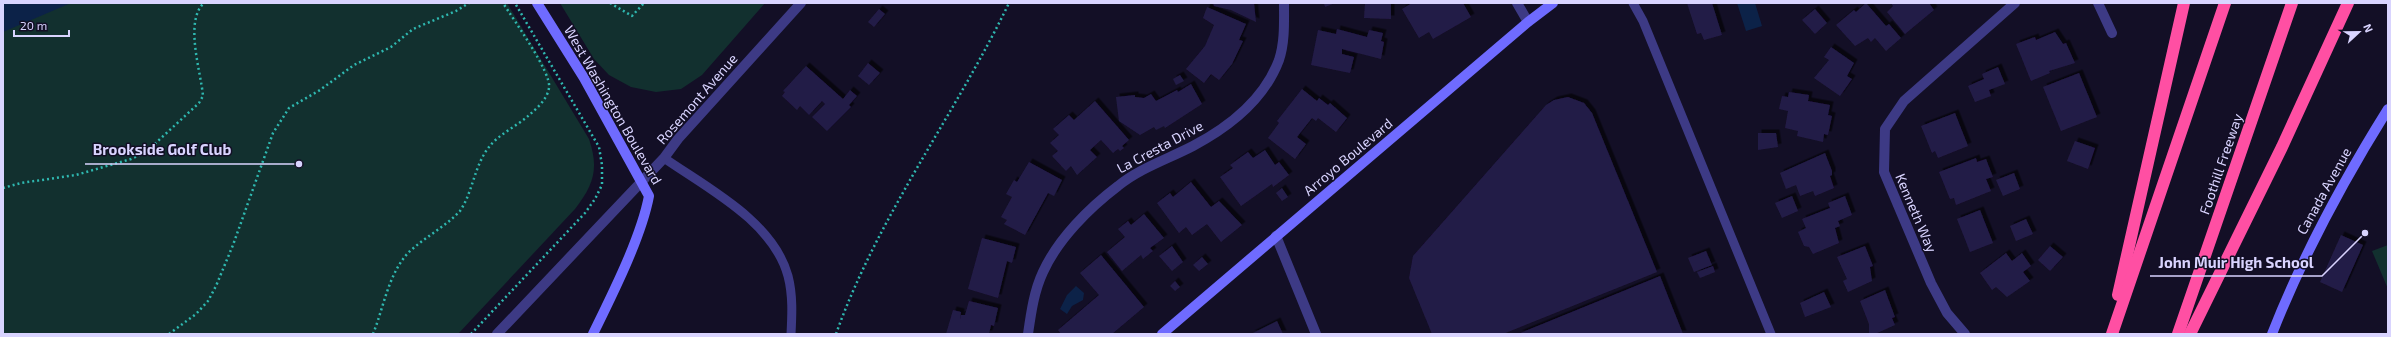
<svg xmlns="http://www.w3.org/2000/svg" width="2391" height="337" font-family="'Exo 2',sans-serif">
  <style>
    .green { fill: #12302f }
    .water { fill: #0c2248 }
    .building { fill: #241b47; filter: url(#shadow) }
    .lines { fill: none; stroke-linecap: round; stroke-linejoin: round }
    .path { stroke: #2fb8b0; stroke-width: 2.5; stroke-dasharray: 2 3; stroke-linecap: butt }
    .lane { stroke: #3d3a85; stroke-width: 9 }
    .street { stroke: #3d3a85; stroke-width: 10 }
    .secondary { stroke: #6f6bff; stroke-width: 10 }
    .highway { stroke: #ff4fa3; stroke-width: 12 }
    .labels { text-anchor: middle; stroke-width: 3; stroke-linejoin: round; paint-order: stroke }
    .street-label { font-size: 14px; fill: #d9d4ff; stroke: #130f26 }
    .leader { fill: none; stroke: #d9d4ff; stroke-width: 1.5 }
    .callout-dot { fill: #d9d4ff; stroke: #130f26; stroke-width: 1.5 }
    .callout-label { font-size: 15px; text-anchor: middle; font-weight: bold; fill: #d9d4ff; stroke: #130f26; stroke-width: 3; stroke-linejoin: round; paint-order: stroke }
  </style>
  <defs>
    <filter id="shadow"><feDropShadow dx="3.5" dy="-3.5" stdDeviation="0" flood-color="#0009"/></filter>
  </defs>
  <rect width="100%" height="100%" fill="#130f26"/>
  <g class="green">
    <path d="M3,3H507L589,139C599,169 594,184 575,209L458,334H3Z"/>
    <polygon points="560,3 765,3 702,75 681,89 656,92 631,87 609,75 594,59"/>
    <polygon points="2388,245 2388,289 2372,251"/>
  </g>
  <g class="water">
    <polygon points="3,3 71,3 3,32"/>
    <polygon points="1737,3 1755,3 1762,26 1746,31"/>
    <polygon points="1076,286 1084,293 1083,300 1072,306 1067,314 1060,309 1067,295"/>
  </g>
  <g class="building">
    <polygon points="1213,3 1254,3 1256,22 1231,10 1214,6"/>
    <polygon points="1324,3 1335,3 1325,7"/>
    <polygon points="1365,3 1391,3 1391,19 1364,18"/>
    <polygon points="1412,3 1463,3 1471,17 1433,39 1429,32 1419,38 1402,9"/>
    <polygon points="1687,3 1712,3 1722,35 1704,40 1701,33 1697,34"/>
    <polygon points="1866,3 1886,26 1889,24 1901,38 1886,51 1875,38 1871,42 1868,38 1855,46 1836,25 1854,10 1856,12"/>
    <polygon points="1891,3 1929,3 1934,10 1905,34 1887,12 1893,6"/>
    <polygon points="1207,7 1246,24 1239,40 1243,41 1232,64 1219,80 1211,74 1204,83 1186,69 1205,46 1214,25 1203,18"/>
    <polygon points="879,9 885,14 874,27 868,22"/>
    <polygon points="1815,9 1827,23 1815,34 1802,20"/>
    <polygon points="1337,29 1367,37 1369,30 1383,33 1381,41 1384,42 1381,59 1342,49 1342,54 1354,57 1350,73 1311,65 1318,30 1336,34"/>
    <polygon points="2055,32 2063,44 2066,43 2075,63 2049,71 2050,73 2031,81 2016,44 2035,37 2036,40"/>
    <polygon points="1831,47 1854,63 1847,76 1852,79 1840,96 1814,78 1829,60 1824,57"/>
    <polygon points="868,63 880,73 869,85 858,76"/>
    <polygon points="806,66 843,99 850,90 857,96 849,105 851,107 827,131 812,117 825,104 822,101 809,115 800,106 797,110 782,96 785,92 783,91"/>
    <polygon points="1998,67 2005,84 1989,90 1991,96 1975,102 1968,86 1984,79 1982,74"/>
    <polygon points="2079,73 2097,117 2061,131 2043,87"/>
    <polygon points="1180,75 1184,81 1176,85 1173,79"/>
    <polygon points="1191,84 1202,104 1165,128 1164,126 1156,130 1154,127 1140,135 1119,121 1116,97 1135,95 1135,97 1144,98 1151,94 1156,101 1177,90 1178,92"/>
    <polygon points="1302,89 1317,101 1319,98 1328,105 1330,103 1347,118 1336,132 1318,118 1316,121 1312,118 1297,137 1306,144 1295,159 1268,138 1279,123 1277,121"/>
    <polygon points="1789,92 1809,95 1808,101 1830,105 1828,115 1832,116 1828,135 1824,134 1823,142 1797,136 1798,131 1785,128 1788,111 1779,109 1782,96 1788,97"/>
    <polygon points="1568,97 1584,103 1592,113 1657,272 1503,334 1432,334 1409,278 1413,256 1546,105 1554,100"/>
    <polygon points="1095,101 1129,140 1122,146 1124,148 1120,151 1118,149 1113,153 1101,140 1090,150 1097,157 1077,175 1071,166 1066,171 1052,156 1058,151 1050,143 1059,135 1053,129 1069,115 1074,120"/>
    <polygon points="1955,113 1968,146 1938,158 1935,151 1932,153 1921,126"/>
    <polygon points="1758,133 1776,133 1778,147 1758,150"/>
    <polygon points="2075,141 2095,148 2088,169 2067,161"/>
    <polygon points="1265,150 1275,165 1279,162 1289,175 1273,187 1272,184 1241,206 1220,177 1233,168 1230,165 1248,152 1253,158"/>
    <polygon points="1825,153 1832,171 1832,175 1830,176 1834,188 1815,196 1813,191 1800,196 1796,185 1786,189 1780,173"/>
    <polygon points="1976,158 1977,162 1986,159 1993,177 1986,179 1991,191 1956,205 1954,198 1950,199 1939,172"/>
    <polygon points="1029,162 1062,180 1054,196 1048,193 1025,235 1004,224 1007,220 1001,217 1012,197 1006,194 1014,180 1017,182"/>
    <polygon points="2014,173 2020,189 2003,196 1996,180"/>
    <polygon points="1191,182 1211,207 1219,201 1242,225 1221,242 1207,224 1192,235 1186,227 1179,233 1157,203 1170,193 1173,197"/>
    <polygon points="1282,188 1288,197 1282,201 1276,193"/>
    <polygon points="1792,196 1798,211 1782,218 1775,203"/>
    <polygon points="1845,196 1852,215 1838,221 1840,226 1835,228 1839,243 1813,254 1809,247 1804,246 1798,232 1806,228 1802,219 1830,208 1828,203"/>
    <polygon points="1980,210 1993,243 1970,252 1957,219"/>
    <polygon points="1144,214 1164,238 1150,248 1153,251 1143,259 1141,255 1122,271 1107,252 1125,237 1118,229 1128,221 1131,225"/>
    <polygon points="2026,219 2033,234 2016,241 2010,226"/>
    <polygon points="2341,235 2363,245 2342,292 2320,282"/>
    <polygon points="982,238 1016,247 1012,263 1007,261 998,298 968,289"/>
    <polygon points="1172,246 1183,262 1172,271 1159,256"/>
    <polygon points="1865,246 1873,266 1870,267 1872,281 1848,292 1843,281 1847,279 1837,257"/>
    <polygon points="2050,246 2063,257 2050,271 2038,260"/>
    <polygon points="1706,251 1712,265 1694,272 1688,258"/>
    <polygon points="2006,253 2012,261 2022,253 2031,266 2023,272 2030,281 2007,297 1996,287 1992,290 1980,273"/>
    <polygon points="1101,255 1144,307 1112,334 1061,334 1058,330 1099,295 1080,273"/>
    <polygon points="1202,257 1208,264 1199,271 1193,265"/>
    <polygon points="1713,266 1715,272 1700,278 1697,272"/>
    <polygon points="1660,276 1683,334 1518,334"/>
    <polygon points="1175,281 1180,287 1175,291 1170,286"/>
    <polygon points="1885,290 1895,317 1892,318 1895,325 1875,334 1869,334 1869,324 1860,301"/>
    <polygon points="1824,292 1831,307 1805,317 1800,303"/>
    <polygon points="969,301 998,308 994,326 991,325 989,334 946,334 953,310 961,312 960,320 961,315 965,315"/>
    <polygon points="1277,321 1283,334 1251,334"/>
  </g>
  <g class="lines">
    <g class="path">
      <polyline points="610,3 632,16 644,3"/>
      <path d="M3,188L21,183L76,175L131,159L146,152L199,103L203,96C201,72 184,21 204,3"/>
      <polyline points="169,334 196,314 208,301 216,286 233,245 273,133 289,108 320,90 354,65 391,47 413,29 456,11 469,3"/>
      <path d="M373,334C384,307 388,274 409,252C425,237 445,227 460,211C473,192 474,166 489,147C498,135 515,127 527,117C536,109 547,100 549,88C552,73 513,19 503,3"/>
      <polyline points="471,334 585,213 595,199 602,185 602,165 599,147 515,3"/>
      <path d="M836,334C878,216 955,115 1009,3"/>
    </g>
    <g class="lane">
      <polyline points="1633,3 1643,21 1771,334"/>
      <path d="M664,158C707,188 773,221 788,276C793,295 792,315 791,334"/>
    </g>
    <g class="street">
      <polyline points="1517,3 1528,22"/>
      <polyline points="2098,3 2112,33"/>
      <polyline points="1276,236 1316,334"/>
      <polyline points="497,334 664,158 678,139 801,3"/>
      <path d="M1028,334C1031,313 1034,291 1043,272C1058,239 1089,208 1118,186C1140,168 1168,159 1193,146C1229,127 1264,100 1279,60C1285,42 1284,22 1284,3"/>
      <polyline points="1965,334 1947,313 1931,283 1884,172 1885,129 1904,101 2015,3"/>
    </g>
    <g class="secondary">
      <path d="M537,3L584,78L649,196C641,238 612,295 593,334"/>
      <polyline points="1162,334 1528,22 1553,3"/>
      <path d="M2272,334C2303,255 2343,181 2388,109"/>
    </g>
    <g class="highway">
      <polyline points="2118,295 2184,3"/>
      <polyline points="2112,334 2225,3"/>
      <polyline points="2178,334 2292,3"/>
      <polyline points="2190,334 2282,147 2348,3"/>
    </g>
  </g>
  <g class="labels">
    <g class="street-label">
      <text transform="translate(697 99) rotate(-49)" y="5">Rosemont Avenue</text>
      <text transform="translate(613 105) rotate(60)" y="5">West Washington Boulevard</text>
      <text transform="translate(1160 147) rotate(-28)" y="5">La Cresta Drive</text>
      <text transform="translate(1348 157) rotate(-40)" y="5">Arroyo Boulevard</text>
      <text transform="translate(2221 164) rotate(-71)" y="5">Foothill Freeway</text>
      <text transform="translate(2324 191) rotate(-61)" y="5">Canada Avenue</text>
      <text transform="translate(1916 213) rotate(67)" y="5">Kenneth Way</text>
    </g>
  </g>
  <path class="leader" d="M299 164L240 164H85M2365 233L2322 276H2150"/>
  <g class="callout-dot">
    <circle cx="299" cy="164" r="4"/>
    <circle cx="2365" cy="233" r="4"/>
  </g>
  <g class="callout-label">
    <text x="162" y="155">Brookside Golf Club</text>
    <text x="2236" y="268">John Muir High School</text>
  </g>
  <rect width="2391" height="337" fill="none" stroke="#d9d4ff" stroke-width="8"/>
  <g transform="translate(2359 32) rotate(68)" stroke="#130f26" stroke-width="3" paint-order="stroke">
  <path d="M0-3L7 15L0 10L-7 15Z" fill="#d9d4ff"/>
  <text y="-6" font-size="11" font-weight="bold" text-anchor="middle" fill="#d9d4ff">N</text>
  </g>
  <path d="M14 30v6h55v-6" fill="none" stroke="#d9d4ff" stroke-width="2"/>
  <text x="20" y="30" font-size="12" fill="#d9d4ff" stroke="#130f26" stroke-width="3" paint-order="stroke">20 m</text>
</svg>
